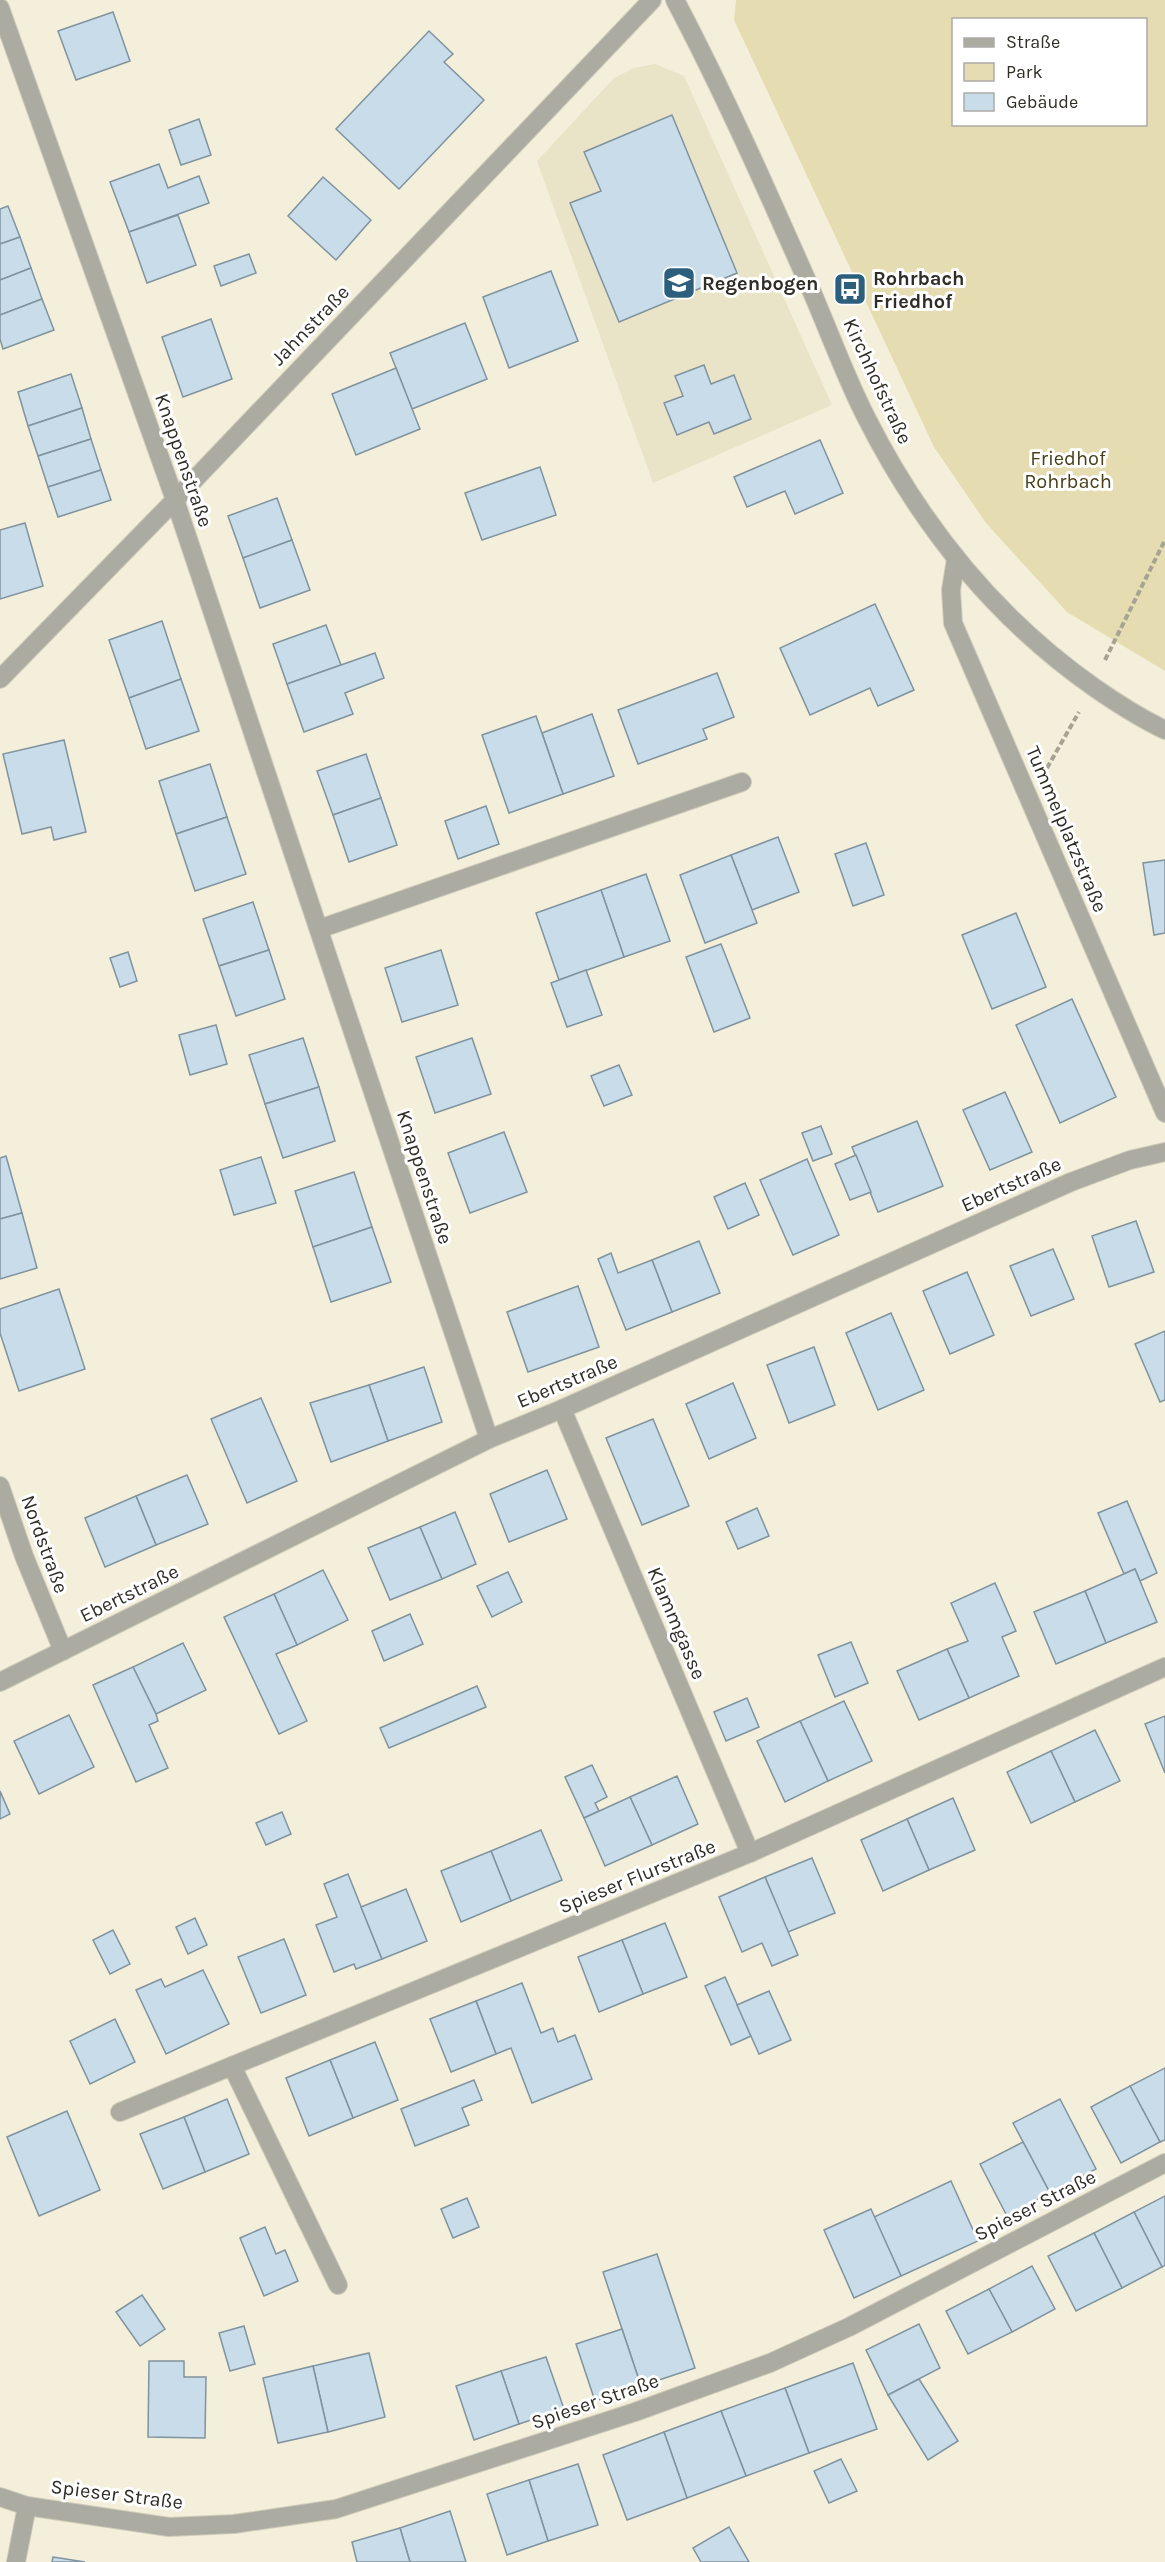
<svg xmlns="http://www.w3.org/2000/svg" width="1165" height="2562" font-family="Karla,sans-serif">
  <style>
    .built { fill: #e9e3c8 }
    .green { fill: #e6dcb1; fill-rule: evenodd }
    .building { fill: #c8dce9; stroke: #80939f; stroke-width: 1.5 }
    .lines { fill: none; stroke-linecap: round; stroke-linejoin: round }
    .minor-casing { stroke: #d0ccba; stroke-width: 20 }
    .path { stroke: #a6a393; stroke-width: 4; stroke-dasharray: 6 3; stroke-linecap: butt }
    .minor { stroke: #acaba2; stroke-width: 18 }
    .labels { text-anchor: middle; stroke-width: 6; stroke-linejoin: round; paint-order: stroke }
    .poi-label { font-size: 20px; font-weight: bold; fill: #2f2d26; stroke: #fff; text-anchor: start }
    .street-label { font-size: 20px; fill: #2f2d26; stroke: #fff }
    .park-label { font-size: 20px; fill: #494017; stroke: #fff }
  </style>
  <rect width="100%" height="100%" fill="#f3efda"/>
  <polygon class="built" points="655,64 684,76 832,405 653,483 537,161 614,78 634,68"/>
  <path class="green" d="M736,0H1165V671L1067,612L986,523L934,447L734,20ZM954,20H1146V124H954Z"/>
  <g class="building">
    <polygon points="113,12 130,61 76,80 58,31"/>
    <polygon points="429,31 453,54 444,62 484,100 399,189 336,129"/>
    <polygon points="672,115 737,273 619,322 570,203 601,191 584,152"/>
    <polygon points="199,119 211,155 181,165 169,130"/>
    <polygon points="159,164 168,188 199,176 209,203 129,232 110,182"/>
    <polygon points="323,177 371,220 336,260 288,216"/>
    <polygon points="8,206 20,237 0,244 0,209"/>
    <polygon points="178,215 196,265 147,283 129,232"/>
    <polygon points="20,237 31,268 0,280 0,244"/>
    <polygon points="249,254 256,273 221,286 214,266"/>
    <polygon points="31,268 42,299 0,315 0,280"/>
    <polygon points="551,271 578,341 509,368 483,297"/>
    <polygon points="42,299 54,330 3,349 0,339 0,315"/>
    <polygon points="211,319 232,379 183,397 162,337"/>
    <polygon points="465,323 487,379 412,409 390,353"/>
    <polygon points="704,365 711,384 734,375 751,419 714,434 709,422 677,435 664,403 683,396 675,376"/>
    <polygon points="396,368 420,429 356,455 332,394"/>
    <polygon points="71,374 82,408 28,426 18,392"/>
    <polygon points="82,408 91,439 38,456 28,426"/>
    <polygon points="91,439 101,470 48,487 38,456"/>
    <polygon points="820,440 843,493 795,514 785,491 747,507 734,477"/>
    <polygon points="540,467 556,515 482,540 465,493"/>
    <polygon points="101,470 111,500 58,517 48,487"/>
    <polygon points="277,498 292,540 243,558 228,516"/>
    <polygon points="25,523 43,586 0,599 0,530"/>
    <polygon points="292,540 310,590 260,608 243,558"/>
    <polygon points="875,604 914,690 878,706 870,688 810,715 780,648"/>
    <polygon points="162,621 181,679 129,698 109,640"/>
    <polygon points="326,625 341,665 287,684 273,644"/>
    <polygon points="375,653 384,678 345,693 353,714 304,732 287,684"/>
    <polygon points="717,673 734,717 703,729 707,739 638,764 618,710"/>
    <polygon points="181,679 199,731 146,749 129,698"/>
    <polygon points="592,714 614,776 563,794 542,733"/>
    <polygon points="536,716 563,794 509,813 482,735"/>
    <polygon points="64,740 86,832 54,840 51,827 22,834 3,754"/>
    <polygon points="366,754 381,798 333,815 317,771"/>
    <polygon points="210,764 227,817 176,834 159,781"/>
    <polygon points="381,798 397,845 349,862 333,815"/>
    <polygon points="486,806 499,844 458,859 445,821"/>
    <polygon points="227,817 246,874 195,891 176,834"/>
    <polygon points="778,837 799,892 752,910 731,855"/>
    <polygon points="866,843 884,895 853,906 835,854"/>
    <polygon points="731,855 757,923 705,943 680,875"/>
    <polygon points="1165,860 1165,933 1154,935 1143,863"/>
    <polygon points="646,874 670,941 624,957 601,890"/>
    <polygon points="601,890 624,957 559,980 536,913"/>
    <polygon points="253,902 269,950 219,966 203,919"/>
    <polygon points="1016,913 1046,987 992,1009 962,935"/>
    <polygon points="721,944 750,1018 714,1032 686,957"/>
    <polygon points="269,950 285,999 236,1016 219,966"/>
    <polygon points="441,950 458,1005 402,1022 385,968"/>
    <polygon points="128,952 137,981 120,987 110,958"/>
    <polygon points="586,970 602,1015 567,1027 551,983"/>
    <polygon points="1072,999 1116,1097 1060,1123 1016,1025"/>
    <polygon points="216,1025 227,1064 190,1075 179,1035"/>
    <polygon points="303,1038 319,1087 265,1104 249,1055"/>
    <polygon points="472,1038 491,1094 435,1113 416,1057"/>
    <polygon points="619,1065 632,1095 604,1106 591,1076"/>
    <polygon points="319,1087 335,1141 283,1158 265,1104"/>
    <polygon points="1005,1092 1032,1152 990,1170 963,1110"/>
    <polygon points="917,1121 943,1186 878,1212 852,1147"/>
    <polygon points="821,1126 832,1154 813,1161 802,1133"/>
    <polygon points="504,1132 527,1192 470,1213 448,1153"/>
    <polygon points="856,1155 871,1192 850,1200 835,1164"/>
    <polygon points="6,1156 22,1213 0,1219 0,1158"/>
    <polygon points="261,1157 276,1203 234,1215 220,1170"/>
    <polygon points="807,1159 839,1235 793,1255 760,1180"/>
    <polygon points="354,1172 372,1227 313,1247 295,1191"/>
    <polygon points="745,1183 759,1215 728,1229 714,1197"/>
    <polygon points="22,1213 37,1268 0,1279 0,1219"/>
    <polygon points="1136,1221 1154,1272 1109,1287 1092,1236"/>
    <polygon points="372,1227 391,1282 331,1302 313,1247"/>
    <polygon points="699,1241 720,1293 672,1312 652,1260"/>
    <polygon points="1053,1249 1074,1299 1031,1316 1010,1266"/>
    <polygon points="611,1253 618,1273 652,1260 672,1312 626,1330 598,1259"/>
    <polygon points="967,1272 994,1335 950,1354 923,1291"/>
    <polygon points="578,1286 599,1347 528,1372 507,1312"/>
    <polygon points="59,1289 85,1369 19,1391 0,1333 0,1309"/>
    <polygon points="891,1313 924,1390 878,1410 846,1333"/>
    <polygon points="1165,1331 1165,1400 1160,1402 1135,1344"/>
    <polygon points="814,1347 835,1405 789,1423 767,1365"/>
    <polygon points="424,1367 442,1422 388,1441 369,1385"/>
    <polygon points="733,1383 756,1438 709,1459 686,1404"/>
    <polygon points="369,1385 388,1441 331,1462 310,1403"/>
    <polygon points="261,1398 297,1481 247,1503 211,1419"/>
    <polygon points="653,1419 689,1506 642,1525 606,1438"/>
    <polygon points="547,1470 567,1519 509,1542 490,1494"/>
    <polygon points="187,1475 208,1524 156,1545 136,1496"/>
    <polygon points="136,1496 156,1545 105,1567 85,1518"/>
    <polygon points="1127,1501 1157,1573 1140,1581 1135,1569 1124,1574 1098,1513"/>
    <polygon points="757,1508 769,1536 738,1549 726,1522"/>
    <polygon points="455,1512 476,1564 442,1579 420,1527"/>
    <polygon points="420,1527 442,1579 390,1600 368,1548"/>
    <polygon points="1135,1569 1157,1622 1106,1643 1085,1591"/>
    <polygon points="323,1570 348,1620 297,1645 274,1594"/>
    <polygon points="508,1572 522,1602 492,1617 477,1586"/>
    <polygon points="995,1583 1016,1631 1002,1637 1019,1676 969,1698 947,1649 968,1641 951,1603"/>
    <polygon points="1085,1591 1106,1643 1056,1664 1034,1612"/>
    <polygon points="274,1594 297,1645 276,1654 307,1721 279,1734 224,1617"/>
    <polygon points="410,1614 423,1644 384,1661 372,1631"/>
    <polygon points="851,1642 868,1683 835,1697 818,1655"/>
    <polygon points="183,1643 206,1690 156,1714 133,1667"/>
    <polygon points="947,1649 969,1698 919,1720 897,1671"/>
    <polygon points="133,1667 156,1714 158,1721 149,1725 168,1768 136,1782 93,1685"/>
    <polygon points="477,1686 486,1707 389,1748 380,1728"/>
    <polygon points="747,1698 759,1727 726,1741 714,1712"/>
    <polygon points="844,1701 872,1761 828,1781 800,1721"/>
    <polygon points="69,1715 94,1767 39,1794 14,1741"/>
    <polygon points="1165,1716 1165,1773 1145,1724"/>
    <polygon points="800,1721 828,1781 785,1802 757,1741"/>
    <polygon points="1095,1730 1120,1781 1075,1802 1051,1751"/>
    <polygon points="1051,1751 1075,1802 1031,1823 1007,1772"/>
    <polygon points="592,1765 607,1797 595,1803 599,1811 584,1818 565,1777"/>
    <polygon points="677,1776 698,1824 652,1845 630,1797"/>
    <polygon points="0,1791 10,1814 0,1819"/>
    <polygon points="630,1797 652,1845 605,1866 584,1818"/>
    <polygon points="953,1798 975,1850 929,1870 907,1819"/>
    <polygon points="282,1812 291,1834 266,1845 256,1823"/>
    <polygon points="907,1819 929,1870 883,1891 861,1840"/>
    <polygon points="541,1830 562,1880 511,1901 491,1851"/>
    <polygon points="491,1851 511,1901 461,1922 441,1871"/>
    <polygon points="812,1858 835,1913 788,1932 765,1877"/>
    <polygon points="348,1874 382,1959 356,1969 354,1964 334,1972 316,1925 337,1917 324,1884"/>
    <polygon points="765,1877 798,1955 772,1966 762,1943 742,1952 719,1897"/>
    <polygon points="406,1889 427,1941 382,1959 361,1907"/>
    <polygon points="195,1918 207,1945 188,1954 176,1927"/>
    <polygon points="665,1923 687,1977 643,1994 622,1940"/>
    <polygon points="113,1930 130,1964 110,1974 93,1940"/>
    <polygon points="284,1939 306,1995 261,2013 238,1957"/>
    <polygon points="622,1940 643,1994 599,2012 578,1957"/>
    <polygon points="203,1970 229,2024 166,2054 136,1990 161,1979 165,1987"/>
    <polygon points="725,1977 751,2036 731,2045 705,1986"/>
    <polygon points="522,1983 541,2033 553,2028 558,2042 575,2035 592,2079 532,2103 511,2048 496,2054 476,2001"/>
    <polygon points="769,1991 791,2040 759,2054 737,2005"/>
    <polygon points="476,2001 496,2054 451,2072 430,2019"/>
    <polygon points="115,2019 135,2062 90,2084 70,2041"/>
    <polygon points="375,2042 398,2100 353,2118 330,2060"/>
    <polygon points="330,2060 353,2118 309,2136 286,2078"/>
    <polygon points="1165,2068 1165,2140 1160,2142 1130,2086"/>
    <polygon points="474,2080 482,2100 462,2108 469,2125 415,2146 401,2109"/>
    <polygon points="1130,2086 1160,2142 1121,2163 1091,2107"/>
    <polygon points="227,2099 249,2154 205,2172 184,2117"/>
    <polygon points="1060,2099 1096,2169 1050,2193 1013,2123"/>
    <polygon points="67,2111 100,2190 39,2216 7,2137"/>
    <polygon points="184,2117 205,2172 163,2189 140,2134"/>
    <polygon points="1023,2142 1050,2193 1007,2216 980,2164"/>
    <polygon points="951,2181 978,2241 901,2276 874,2217"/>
    <polygon points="1165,2196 1165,2265 1162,2267 1134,2212"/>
    <polygon points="467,2198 479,2227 453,2238 441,2209"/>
    <polygon points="871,2209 901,2276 854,2298 824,2230"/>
    <polygon points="1134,2212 1162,2267 1122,2288 1094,2233"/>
    <polygon points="265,2227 276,2254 285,2250 298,2281 264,2296 240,2238"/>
    <polygon points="1094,2233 1122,2288 1076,2311 1048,2256"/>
    <polygon points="657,2254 695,2368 641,2386 603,2272"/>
    <polygon points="1032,2266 1055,2309 1012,2332 989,2289"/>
    <polygon points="989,2289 1012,2332 968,2354 946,2311"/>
    <polygon points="142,2295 165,2329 140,2346 116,2312"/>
    <polygon points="919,2324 940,2368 888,2395 866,2350"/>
    <polygon points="244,2326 255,2364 230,2371 219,2333"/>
    <polygon points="622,2329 641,2386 595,2401 576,2344"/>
    <polygon points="369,2353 385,2417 328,2432 313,2366"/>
    <polygon points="546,2357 564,2409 519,2424 501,2371"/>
    <polygon points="149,2361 184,2361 184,2377 206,2377 205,2438 148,2437"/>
    <polygon points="853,2363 877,2429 809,2453 785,2388"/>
    <polygon points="313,2366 328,2432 278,2443 263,2378"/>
    <polygon points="501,2371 519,2424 474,2440 456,2386"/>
    <polygon points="919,2379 958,2441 928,2460 888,2395"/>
    <polygon points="785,2388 809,2453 746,2476 721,2411"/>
    <polygon points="721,2411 746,2476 687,2498 664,2432"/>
    <polygon points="664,2432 687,2498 627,2520 603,2455"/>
    <polygon points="841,2459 857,2491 829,2503 814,2471"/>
    <polygon points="578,2464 598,2525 548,2541 529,2480"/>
    <polygon points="529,2480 548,2541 507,2555 487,2494"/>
    <polygon points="450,2511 466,2562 410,2562 400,2528"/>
    <polygon points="729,2527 749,2562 701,2562 693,2548"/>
    <polygon points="400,2528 410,2562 357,2562 352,2542"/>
    <polygon points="53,2557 85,2562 52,2562"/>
  </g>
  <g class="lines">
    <defs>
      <g id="minor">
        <path d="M675,0C724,93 766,188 808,283C828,328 844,374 866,417C921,526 995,618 1095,688C1118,704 1140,718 1165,730"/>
        <polyline points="0,8 175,500 489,1439"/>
        <polyline points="956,559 951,590 953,623 1165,1113"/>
        <polyline points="0,679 175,500 652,0"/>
        <polyline points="319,929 742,782"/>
        <polyline points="562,1409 750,1853"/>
        <polyline points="0,1486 24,1556 63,1651"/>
        <polyline points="0,1682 489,1439 562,1409 1071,1182 1130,1160 1165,1152"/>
        <polyline points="232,2066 338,2285"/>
        <polyline points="120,2112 750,1853 1165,1667"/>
        <polyline points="0,2497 27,2506 169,2527 234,2524 336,2509 635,2412 770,2363 849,2327 1165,2163"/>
        <polyline points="16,2562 27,2506"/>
      </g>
    </defs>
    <use href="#minor" class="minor-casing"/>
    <g class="path">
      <polyline points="1105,660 1165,540"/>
      <polyline points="1047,768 1079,712"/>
    </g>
    <use href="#minor" class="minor"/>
  </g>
  <defs>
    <symbol id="school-square" viewBox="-11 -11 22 22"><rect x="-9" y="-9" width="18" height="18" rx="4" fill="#2b5f7b" stroke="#fff"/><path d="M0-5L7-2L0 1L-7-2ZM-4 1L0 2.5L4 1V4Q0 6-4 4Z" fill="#fff"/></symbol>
    <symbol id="bus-square" viewBox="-11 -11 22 22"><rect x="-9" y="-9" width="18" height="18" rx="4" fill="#2b5f7b" stroke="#fff"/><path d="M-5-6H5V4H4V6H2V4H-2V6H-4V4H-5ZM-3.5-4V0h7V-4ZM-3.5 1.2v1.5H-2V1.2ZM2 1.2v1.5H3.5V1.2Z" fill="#fff"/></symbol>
  </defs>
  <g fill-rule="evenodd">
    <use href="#school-square" x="660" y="264" width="38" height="38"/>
    <use href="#bus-square" x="831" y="270" width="38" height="38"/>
  </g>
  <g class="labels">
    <g class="poi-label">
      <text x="873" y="285">Rohrbach<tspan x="873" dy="23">Friedhof</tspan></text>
      <text x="702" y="290">Regenbogen</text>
    </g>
    <g class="street-label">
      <text transform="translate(310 325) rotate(-46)" y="7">Jahnstraße</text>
      <text transform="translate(878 381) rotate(65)" y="7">Kirchhofstraße</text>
      <text transform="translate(184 460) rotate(71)" y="7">Knappenstraße</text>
      <text transform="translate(1067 829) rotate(67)" y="7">Tummelplatzstraße</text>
      <text transform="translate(425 1177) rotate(72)" y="7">Knappenstraße</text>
      <text transform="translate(1011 1184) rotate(-24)" y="7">Ebertstraße</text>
      <text transform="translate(567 1381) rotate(-23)" y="7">Ebertstraße</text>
      <text transform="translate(45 1544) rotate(70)" y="7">Nordstraße</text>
      <text transform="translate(129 1593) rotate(-26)" y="7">Ebertstraße</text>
      <text transform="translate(677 1623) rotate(67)" y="7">Klammgasse</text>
      <text transform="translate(637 1876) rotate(-22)" y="7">Spieser Flurstraße</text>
      <text transform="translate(1035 2205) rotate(-27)" y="7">Spieser Straße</text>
      <text transform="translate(595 2401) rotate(-19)" y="7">Spieser Straße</text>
      <text transform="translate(117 2494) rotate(7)" y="7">Spieser Straße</text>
    </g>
    <g class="park-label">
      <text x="1068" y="465">Friedhof<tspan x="1068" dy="23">Rohrbach</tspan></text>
    </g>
  </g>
  <rect x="952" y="18" width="195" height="108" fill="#ffffff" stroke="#acaba8" stroke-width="1.5"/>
  <rect x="964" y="38" width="30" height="9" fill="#acaba2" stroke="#acaba8" stroke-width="1.5"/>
  <text x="1006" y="48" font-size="18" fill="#2f2d26">Straße</text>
  <rect x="964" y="63" width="30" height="18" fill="#e6dcb1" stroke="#acaba8" stroke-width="1.5"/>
  <text x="1006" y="78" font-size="18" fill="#2f2d26">Park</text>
  <rect x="964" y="93" width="30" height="18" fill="#c8dce9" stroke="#acaba8" stroke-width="1.5"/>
  <text x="1006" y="108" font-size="18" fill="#2f2d26">Gebäude</text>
</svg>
